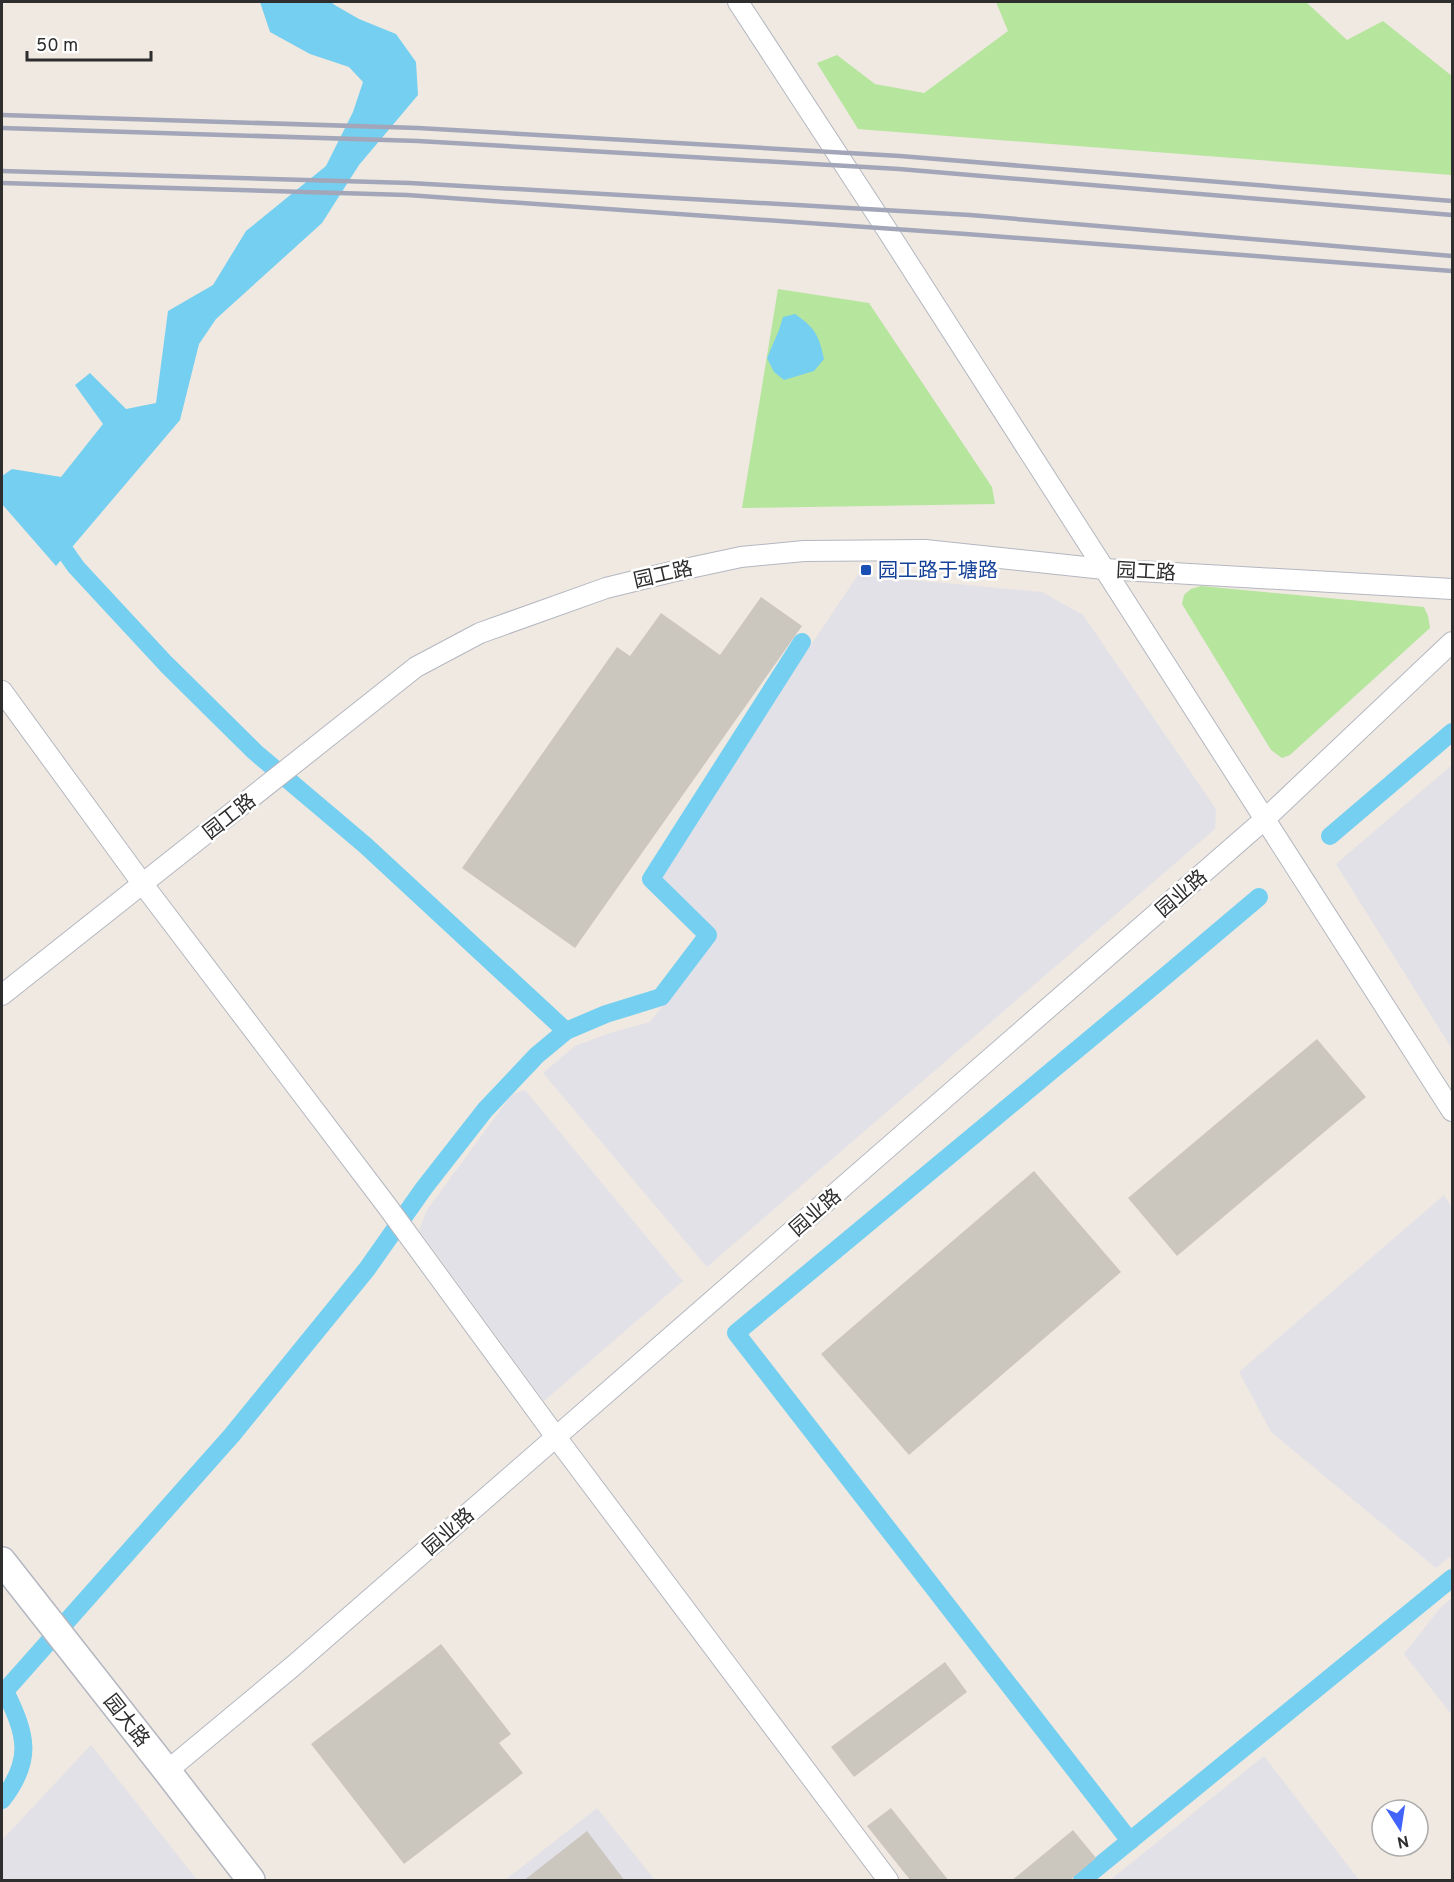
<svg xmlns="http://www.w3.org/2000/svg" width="1454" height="1882" font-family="Overpass,'Noto Sans SC',sans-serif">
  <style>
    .industrial { fill: #e3e1e8 }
    .green { fill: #b6e59e }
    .water { fill: #75cff0 }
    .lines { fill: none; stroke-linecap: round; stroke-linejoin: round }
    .canal { stroke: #75cff0; stroke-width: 18 }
    .building { fill: #cbc7bf }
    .street-casing { stroke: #b4b7c1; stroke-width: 22 }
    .secondary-casing { stroke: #b4b7c1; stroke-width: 30 }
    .street { stroke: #fff; stroke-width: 20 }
    .secondary { stroke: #fff; stroke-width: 27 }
    .rail { stroke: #a3a6b8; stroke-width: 4.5 }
    .transit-dot { fill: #1a4fb4; stroke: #fff; stroke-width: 2 }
    .labels { text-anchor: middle; stroke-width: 5; stroke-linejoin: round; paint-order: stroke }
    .transit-label { font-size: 20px; fill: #164399; stroke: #fff; text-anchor: start }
    .street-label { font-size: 20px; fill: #2e2e2e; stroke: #fff }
  </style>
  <rect width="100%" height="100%" fill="#efe9e1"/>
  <g class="industrial">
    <polygon points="858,575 1042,592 1083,615 1216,809 1215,829 707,1267 543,1073 575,1046 610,1033 650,1022 716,937 660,876 743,746"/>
    <polygon points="1452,765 1452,1049 1336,864"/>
    <polygon points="525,1090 683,1281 544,1401 419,1230 427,1210 512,1094"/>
    <polygon points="1444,1195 1452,1208 1452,1555 1436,1568 1271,1432 1239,1372"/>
    <polygon points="1452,1598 1452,1715 1404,1654 1441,1607"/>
    <polygon points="91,1745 197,1880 2,1880 2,1840"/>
    <polygon points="1264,1756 1359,1880 1110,1880"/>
    <polygon points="597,1808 655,1880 505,1880"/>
  </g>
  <g class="green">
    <polygon points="996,2 1306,2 1347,40 1383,21 1452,76 1452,175 858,129 817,63 837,55 875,84 924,93 1008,31"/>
    <polygon points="778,289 869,303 992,487 995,504 742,508"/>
    <polygon points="1201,586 1424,607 1428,616 1430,628 1290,755 1282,758 1271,750 1182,604 1184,595 1191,589"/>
  </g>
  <g class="water">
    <polygon points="260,2 333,2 333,4 359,19 396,34 416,62 418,95 359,165 322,223 216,319 199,344 180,420 56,566 2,504 2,476 12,469 61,477 103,424 75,385 90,373 126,409 156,403 168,311 213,285 246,231 326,166 353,112 363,82 349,67 310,54 270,32"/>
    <path d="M795,314C815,328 819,335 824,359L814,371L784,380L774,372L767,358L779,330L783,317Z"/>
  </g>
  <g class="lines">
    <g class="canal">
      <polyline points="59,531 62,547 76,567 166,664 255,752 365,845 566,1031"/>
      <polyline points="1330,836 1452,732"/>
      <path d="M2,1800C34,1759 26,1734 5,1691L232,1435L367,1269L424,1188L485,1110L537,1055L566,1031L606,1014L661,997L708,935L651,879L802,642"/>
      <polyline points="1130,1841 736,1333 1156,984 1259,897"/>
      <polyline points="1082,1880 1452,1578"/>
    </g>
  </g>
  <g class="building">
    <polygon points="761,597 802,626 575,948 462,868 617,647 630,656 661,613 720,655"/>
    <polygon points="1317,1039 1366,1097 1177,1256 1128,1198"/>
    <polygon points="1034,1171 1121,1272 909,1455 821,1354"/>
    <polygon points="441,1644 511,1734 499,1743 523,1773 404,1864 311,1744"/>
    <polygon points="945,1662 967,1692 854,1777 831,1747"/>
    <polygon points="891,1808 949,1881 911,1881 867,1826"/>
    <polygon points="1073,1830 1096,1858 1069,1881 1011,1881"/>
    <polygon points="587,1831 625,1881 523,1881"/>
  </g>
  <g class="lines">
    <defs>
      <g id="street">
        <polyline points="738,2 887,230 1452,1111"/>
        <polyline points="2,691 142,883 387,1206 556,1437 888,1880"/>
        <polyline points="2,995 416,667 480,633 606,588 671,572 741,557 804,551 925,550 1104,569 1452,589"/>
        <polyline points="167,1771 292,1667 1265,819 1452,642"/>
      </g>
      <polyline id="secondary" points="2,1561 167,1771 251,1880"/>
    </defs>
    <use href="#street" class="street-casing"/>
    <use href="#secondary" class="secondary-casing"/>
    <use href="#street" class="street"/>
    <use href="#secondary" class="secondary"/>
    <g class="rail">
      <polyline points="2,115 418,128 900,156 1452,201"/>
      <polyline points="2,128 418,141 899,169 1452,215"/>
      <polyline points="2,171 410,183 970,215 1452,256"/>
      <polyline points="2,183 407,195 966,234 1452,271"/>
    </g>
  </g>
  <rect class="transit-dot" x="860" y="564" width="12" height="12" rx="3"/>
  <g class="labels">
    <g class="transit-label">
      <text x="878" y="577">园工路于塘路</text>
    </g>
    <g class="street-label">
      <text transform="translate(1146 571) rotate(3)" y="7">园工路</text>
      <text transform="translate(663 574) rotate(-13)" y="7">园工路</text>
      <text transform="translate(229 816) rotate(-38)" y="7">园工路</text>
      <text transform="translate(1181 893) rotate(-41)" y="7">园业路</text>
      <text transform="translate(815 1212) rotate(-41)" y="7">园业路</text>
      <text transform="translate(448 1531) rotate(-41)" y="7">园业路</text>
      <text transform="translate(127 1720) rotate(52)" y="7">园大路</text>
    </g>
  </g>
  <rect width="1454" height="1882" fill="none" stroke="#2e2e2e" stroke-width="6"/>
  <g transform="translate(1400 1828) rotate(168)"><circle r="28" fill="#ffffff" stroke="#ababab" stroke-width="1.5"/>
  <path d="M0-4.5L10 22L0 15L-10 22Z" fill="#4264fb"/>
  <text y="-9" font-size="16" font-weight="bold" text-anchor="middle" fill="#2e2e2e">N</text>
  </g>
  <path d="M27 51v9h124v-9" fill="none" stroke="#2e2e2e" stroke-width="3"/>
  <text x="36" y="51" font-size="18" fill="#2e2e2e" stroke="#ffffff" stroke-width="4.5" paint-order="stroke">50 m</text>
</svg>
